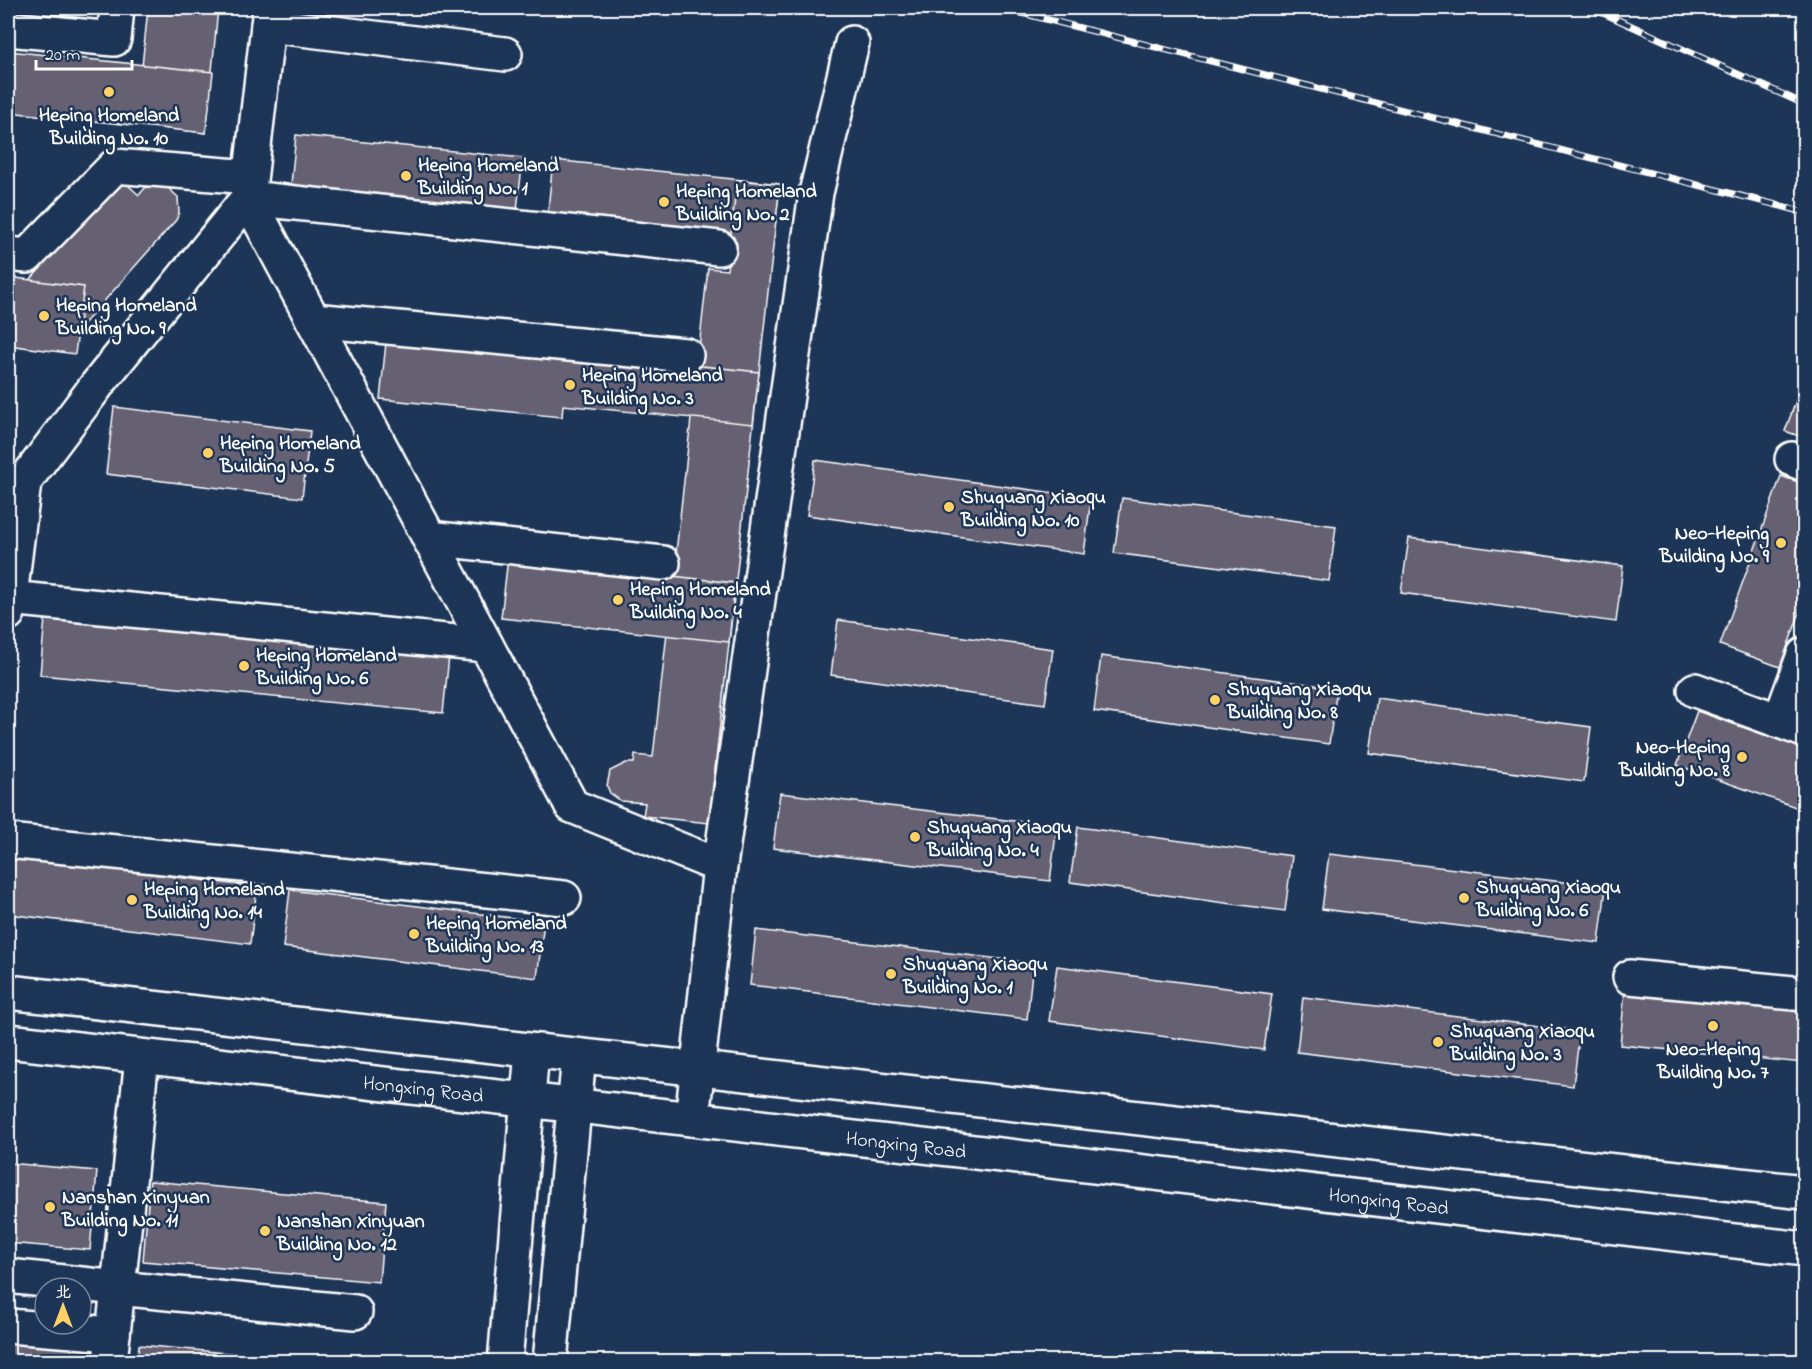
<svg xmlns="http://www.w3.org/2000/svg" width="1812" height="1369" font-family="'Indie Flower','LXGW WenKai TC',sans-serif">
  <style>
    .building { fill: #656172; stroke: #fff; stroke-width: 1.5 }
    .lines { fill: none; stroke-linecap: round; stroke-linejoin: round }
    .minor-casing { stroke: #fff; stroke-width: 38 }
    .tertiary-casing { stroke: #fff; stroke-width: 38 }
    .minor { stroke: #1d3557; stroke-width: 33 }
    .tertiary { stroke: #1d3557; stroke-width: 33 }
    .rail-casing { stroke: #fff; stroke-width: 7 }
    .rail { stroke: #1d3557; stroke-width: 4.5; stroke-dasharray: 14; stroke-linecap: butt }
    .poi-dot { fill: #ffd166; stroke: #1d3557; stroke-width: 2 }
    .labels { text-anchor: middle; stroke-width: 5; stroke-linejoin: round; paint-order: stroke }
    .poi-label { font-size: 20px; font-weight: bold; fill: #fff; stroke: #1d3557; text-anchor: start }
    .street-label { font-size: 20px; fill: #fff; stroke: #1d3557 }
  </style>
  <rect width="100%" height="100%" fill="#1d3557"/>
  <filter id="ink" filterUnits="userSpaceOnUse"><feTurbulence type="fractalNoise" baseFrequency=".0167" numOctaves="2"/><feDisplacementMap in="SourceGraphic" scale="12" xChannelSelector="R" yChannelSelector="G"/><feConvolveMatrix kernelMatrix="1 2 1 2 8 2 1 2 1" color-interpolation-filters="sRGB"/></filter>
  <g filter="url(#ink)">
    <g class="building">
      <polygon points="148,8 218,8 206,133 136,125"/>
      <polygon points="8,51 213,72 206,133 8,112"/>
      <polygon points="296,135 523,158 516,218 290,194"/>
      <polygon points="553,160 780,184 773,244 547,220"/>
      <polygon points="120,178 139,195 145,188 152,185 167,187 178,197 179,213 176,220 60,351 8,305"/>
      <polygon points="737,180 780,184 709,823 643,816 645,803 621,801 610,793 607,786 610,771 626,763 634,763 635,755 653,757 708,268 727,270"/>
      <polygon points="8,277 84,287 75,354 8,345"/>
      <polygon points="386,343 559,360 560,351 759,372 753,424 563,405 562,417 380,399"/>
      <polygon points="1804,379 1804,438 1785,431"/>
      <polygon points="114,407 310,431 302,498 106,474"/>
      <polygon points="815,460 1091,498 1084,554 807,515"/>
      <polygon points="1781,476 1804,484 1804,601 1780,667 1720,645"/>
      <polygon points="1122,498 1336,526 1329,581 1114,553"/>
      <polygon points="1409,538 1623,566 1616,622 1401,593"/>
      <polygon points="508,558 735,583 729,642 501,618"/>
      <polygon points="45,618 449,656 443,713 40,675"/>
      <polygon points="838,620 1053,649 1045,704 831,675"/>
      <polygon points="1101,656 1337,688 1329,744 1094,711"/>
      <polygon points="1377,698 1591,727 1584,782 1369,753"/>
      <polygon points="1697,711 1804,749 1804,810 1677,765"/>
      <polygon points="780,793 1057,826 1050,881 773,848"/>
      <polygon points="1078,827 1292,856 1285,911 1070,882"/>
      <polygon points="1329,854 1606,887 1599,943 1322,909"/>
      <polygon points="8,856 257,887 250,944 8,914"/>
      <polygon points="290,890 544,922 537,978 283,947"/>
      <polygon points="756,930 1033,963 1027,1019 750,985"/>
      <polygon points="1057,966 1272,994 1264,1050 1049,1021"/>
      <polygon points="1625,989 1804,1006 1804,1063 1620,1045"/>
      <polygon points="1303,997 1580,1031 1573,1086 1297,1052"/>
      <polygon points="8,1163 97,1171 90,1250 8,1243"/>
      <polygon points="150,1181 386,1202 379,1282 143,1261"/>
      <polygon points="8,1339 91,1346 90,1362 8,1362"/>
      <polygon points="139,1345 327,1362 137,1362"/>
    </g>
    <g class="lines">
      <defs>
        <g id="minor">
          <polyline points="270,8 248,198 719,248"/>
          <polyline points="268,25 505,54"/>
          <polyline points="8,29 114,39 117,8"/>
          <polyline points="8,254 27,256 115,166 250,177"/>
          <polyline points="313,320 686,355"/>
          <polyline points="1792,459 1804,464"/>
          <polyline points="429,538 663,563"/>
          <polyline points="9,598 486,645"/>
          <polyline points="8,613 24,482 97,385 248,198 572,806 720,866 692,1119"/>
          <polyline points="1695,690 1804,730"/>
          <polyline points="1780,721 1804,655"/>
          <polyline points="8,841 564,898"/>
          <polyline points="720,866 816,193 852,43"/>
          <polyline points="1630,977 1804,994"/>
          <polyline points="142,1057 118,1288 355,1312"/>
          <polyline points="8,1276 118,1288 110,1362"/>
          <polyline points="8,1326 113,1334"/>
          <polyline points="505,1362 532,1051"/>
          <polyline points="550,1362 579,1056"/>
        </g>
        <g id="tertiary">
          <polyline points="8,992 1804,1192"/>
          <path id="s1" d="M8,1041L692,1119L1804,1249"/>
        </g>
      </defs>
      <use href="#minor" class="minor-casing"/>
      <use href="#tertiary" class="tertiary-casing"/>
      <use href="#minor" class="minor"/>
      <use href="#tertiary" class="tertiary"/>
      <defs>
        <g id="rail">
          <polyline points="1002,8 1804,212"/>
          <polyline points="1592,8 1804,104"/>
        </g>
      </defs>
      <use href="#rail" class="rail-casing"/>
      <use href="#rail" class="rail"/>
    </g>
  </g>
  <g class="poi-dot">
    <circle cx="109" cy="92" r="6"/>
    <circle cx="406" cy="176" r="6"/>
    <circle cx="664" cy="202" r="6"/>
    <circle cx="44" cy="316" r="6"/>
    <circle cx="570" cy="385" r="6"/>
    <circle cx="208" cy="453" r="6"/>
    <circle cx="949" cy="507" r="6"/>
    <circle cx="1781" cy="543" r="6"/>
    <circle cx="618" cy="600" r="6"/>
    <circle cx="244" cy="666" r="6"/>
    <circle cx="1215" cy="700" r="6"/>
    <circle cx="1742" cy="757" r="6"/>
    <circle cx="915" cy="837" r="6"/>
    <circle cx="1464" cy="898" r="6"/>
    <circle cx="132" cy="900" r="6"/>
    <circle cx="414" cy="934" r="6"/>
    <circle cx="891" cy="974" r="6"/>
    <circle cx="1713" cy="1026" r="6"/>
    <circle cx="1438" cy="1042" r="6"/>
    <circle cx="50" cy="1207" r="6"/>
    <circle cx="265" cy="1231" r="6"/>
  </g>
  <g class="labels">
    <g class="poi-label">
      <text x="109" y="121" text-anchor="middle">Heping Homeland<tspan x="109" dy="23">Building No. 10</tspan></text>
      <text x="418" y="171">Heping Homeland<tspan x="418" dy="23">Building No. 1</tspan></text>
      <text x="676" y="197">Heping Homeland<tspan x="676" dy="23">Building No. 2</tspan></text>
      <text x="56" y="311">Heping Homeland<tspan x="56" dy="23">Building No. 9</tspan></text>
      <text x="582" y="381">Heping Homeland<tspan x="582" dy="23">Building No. 3</tspan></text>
      <text x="220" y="449">Heping Homeland<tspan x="220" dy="23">Building No. 5</tspan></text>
      <text x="961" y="503">Shuguang Xiaoqu<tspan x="961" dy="23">Building No. 10</tspan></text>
      <text x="1769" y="539" text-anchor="end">Neo-Heping<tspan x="1769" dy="23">Building No. 9</tspan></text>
      <text x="630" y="595">Heping Homeland<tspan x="630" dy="23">Building No. 4</tspan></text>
      <text x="256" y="661">Heping Homeland<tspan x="256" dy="23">Building No. 6</tspan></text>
      <text x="1227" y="695">Shuguang Xiaoqu<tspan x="1227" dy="23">Building No. 8</tspan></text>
      <text x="1730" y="753" text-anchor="end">Neo-Heping<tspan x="1730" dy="23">Building No. 8</tspan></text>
      <text x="927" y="833">Shuguang Xiaoqu<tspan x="927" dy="23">Building No. 4</tspan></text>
      <text x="1476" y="893">Shuguang Xiaoqu<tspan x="1476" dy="23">Building No. 6</tspan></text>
      <text x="144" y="895">Heping Homeland<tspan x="144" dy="23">Building No. 14</tspan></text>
      <text x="426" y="929">Heping Homeland<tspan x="426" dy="23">Building No. 13</tspan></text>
      <text x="903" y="970">Shuguang Xiaoqu<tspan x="903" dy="23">Building No. 1</tspan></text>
      <text x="1450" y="1037">Shuguang Xiaoqu<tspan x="1450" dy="23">Building No. 3</tspan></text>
      <text x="1713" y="1055" text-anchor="middle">Neo-Heping<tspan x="1713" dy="23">Building No. 7</tspan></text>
      <text x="62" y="1203">Nanshan Xinyuan<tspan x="62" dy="23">Building No. 11</tspan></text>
      <text x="277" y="1227">Nanshan Xinyuan<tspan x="277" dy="23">Building No. 12</tspan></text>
    </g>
    <g class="street-label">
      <text dy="7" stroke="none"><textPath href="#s1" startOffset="418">Hongxing Road</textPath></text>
      <text dy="7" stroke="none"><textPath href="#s1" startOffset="904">Hongxing Road</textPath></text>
      <text dy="7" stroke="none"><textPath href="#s1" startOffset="1390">Hongxing Road</textPath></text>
    </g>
  </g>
  <rect width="1812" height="1369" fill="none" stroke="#1d3557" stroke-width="30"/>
  <rect x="15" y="15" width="1782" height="1339" fill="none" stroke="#fff" stroke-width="2" filter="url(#ink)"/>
  <g transform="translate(63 1306)"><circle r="28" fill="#1d3557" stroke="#77869a" stroke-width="1.5"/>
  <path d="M0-4.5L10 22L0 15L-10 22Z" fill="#ffd166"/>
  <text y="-9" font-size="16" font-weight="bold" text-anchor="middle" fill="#ffffff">北</text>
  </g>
  <path d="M36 60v9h96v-9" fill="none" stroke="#ffffff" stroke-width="3"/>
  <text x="45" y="60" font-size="18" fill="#ffffff" stroke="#1d3557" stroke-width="4.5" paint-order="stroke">20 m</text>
</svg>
